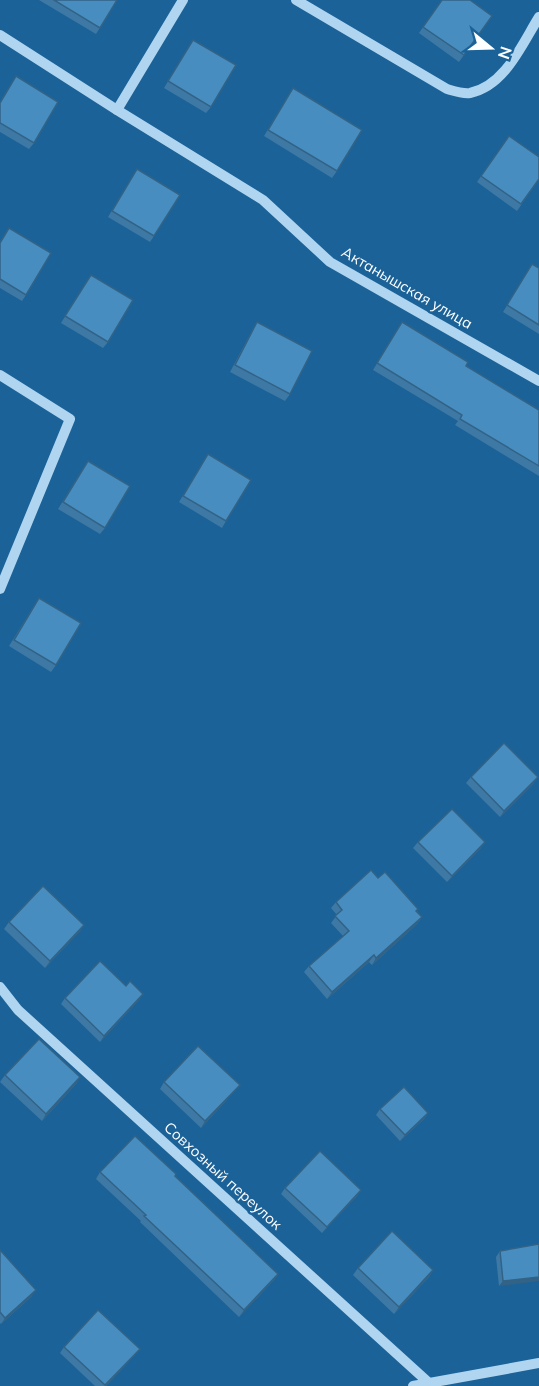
<svg xmlns="http://www.w3.org/2000/svg" width="539" height="1386" font-family="Mulish,sans-serif">
  <style>
    .lines { fill: none; stroke-linecap: round; stroke-linejoin: round }
    .minor { stroke: #b0d5f0; stroke-width: 10 }
    .wall { fill: #3e79a5 }
    .shaded-wall { fill: #326386 }
    .building { fill: #488dc0; stroke: #326386; stroke-width: 1.5 }
    .labels { text-anchor: middle; stroke-width: 5; stroke-linejoin: round; paint-order: stroke }
    .street-label { font-size: 15px; fill: #fff; stroke: #1b6298 }
  </style>
  <rect width="100%" height="100%" fill="#1b6298"/>
  <g class="lines">
    <g class="minor">
      <path d="M296,0L447,89C454,91 463,94 470,93C505,86 522,44 539,17"/>
      <polyline points="0,35 117,110 263,200 330,262 539,381"/>
      <polyline points="117,110 183,0"/>
      <polyline points="0,375 70,419 0,589"/>
      <polyline points="0,987 18,1010 429,1383"/>
      <polyline points="413,1386 539,1363"/>
    </g>
  </g>
  <g class="wall">
    <polygon points="39,0 117,0 96,34"/>
    <polygon points="442,0 492,16 459,62 419,33"/>
    <polygon points="193,40 211,107 206,113 164,88"/>
    <polygon points="16,76 34,143 29,149 0,132 0,102"/>
    <polygon points="293,88 337,171 332,178 264,136"/>
    <polygon points="509,136 539,179 517,211 477,182"/>
    <polygon points="137,169 154,236 150,242 108,217"/>
    <polygon points="9,228 26,295 22,301 0,288 0,242"/>
    <polygon points="532,264 539,268 539,334 503,312"/>
    <polygon points="91,275 108,342 103,348 61,323"/>
    <polygon points="257,322 290,394 285,401 230,372 253,329"/>
    <polygon points="402,322 466,366 539,410 539,476 455,425 458,421 373,370"/>
    <polygon points="208,454 226,521 222,528 179,502"/>
    <polygon points="88,461 105,528 100,534 58,509"/>
    <polygon points="39,598 56,665 51,672 9,646"/>
    <polygon points="471,777 538,777 533,784 500,817 466,783"/>
    <polygon points="418,842 485,842 480,849 447,882 413,848"/>
    <polygon points="378,878 417,911 422,917 417,924 372,965 369,962 327,999 304,972 309,966 343,936 331,923 337,915 331,908 336,902"/>
    <polygon points="9,922 84,925 80,931 45,968 4,929"/>
    <polygon points="126,986 143,994 139,1000 100,1042 61,1004 65,998"/>
    <polygon points="5,1075 80,1077 76,1084 42,1121 0,1082"/>
    <polygon points="164,1082 235,1091 201,1128 160,1089"/>
    <polygon points="380,1109 428,1113 424,1119 400,1141 376,1115"/>
    <polygon points="100,1172 175,1176 278,1274 274,1280 239,1317 140,1222 141,1221 96,1179"/>
    <polygon points="285,1188 361,1190 357,1196 322,1233 281,1194"/>
    <polygon points="539,1244 499,1286 496,1257 500,1251"/>
    <polygon points="0,1250 32,1296 1,1324 0,1323"/>
    <polygon points="358,1268 433,1270 429,1277 394,1314 353,1275"/>
    <polygon points="64,1347 135,1355 106,1386 95,1386 60,1353"/>
  </g>
  <g class="shaded-wall">
    <polygon points="538,777 533,784 500,817 504,811"/>
    <polygon points="485,842 480,849 447,882 452,876"/>
    <polygon points="422,917 417,924 372,965 376,958"/>
    <polygon points="84,925 80,931 45,968 50,961"/>
    <polygon points="374,955 369,962 327,999 332,992"/>
    <polygon points="143,994 139,1000 100,1042 104,1036"/>
    <polygon points="80,1077 76,1084 42,1121 46,1114"/>
    <polygon points="240,1085 235,1091 201,1128 205,1121"/>
    <polygon points="428,1113 424,1119 400,1141 405,1135"/>
    <polygon points="361,1190 357,1196 322,1233 327,1227"/>
    <polygon points="433,1270 429,1277 394,1314 399,1307"/>
    <polygon points="278,1274 274,1280 239,1317 244,1310"/>
    <polygon points="539,1277 539,1281 499,1286 503,1281"/>
    <polygon points="36,1290 32,1296 1,1324 5,1318"/>
    <polygon points="140,1349 135,1355 106,1386 105,1386"/>
  </g>
  <g class="building">
    <polygon points="54,0 117,0 100,28"/>
    <polygon points="442,0 470,0 492,16 464,55 423,27"/>
    <polygon points="193,40 236,65 211,107 168,81"/>
    <polygon points="16,76 58,102 34,143 0,123 0,103"/>
    <polygon points="293,88 362,130 337,171 268,130"/>
    <polygon points="509,136 539,157 539,179 521,204 481,176"/>
    <polygon points="137,169 180,195 154,236 112,211"/>
    <polygon points="9,228 51,253 26,295 0,279 0,243"/>
    <polygon points="532,264 539,268 539,325 507,305"/>
    <polygon points="91,275 133,300 108,342 65,316"/>
    <polygon points="257,322 312,351 290,394 235,365"/>
    <polygon points="402,322 468,362 466,366 539,410 539,466 460,419 462,415 377,363"/>
    <polygon points="208,454 251,480 226,521 183,496"/>
    <polygon points="88,461 130,486 105,528 63,502"/>
    <polygon points="39,598 81,623 56,665 14,640"/>
    <polygon points="504,743 538,777 504,811 471,777"/>
    <polygon points="452,809 485,842 452,876 418,842"/>
    <polygon points="371,870 378,878 385,872 418,909 416,911 422,917 376,958 374,955 332,992 309,966 349,931 335,916 342,910 336,902"/>
    <polygon points="43,886 84,925 50,961 9,922"/>
    <polygon points="100,961 126,986 130,981 143,994 104,1036 65,998"/>
    <polygon points="39,1039 80,1077 46,1114 5,1075"/>
    <polygon points="198,1046 240,1085 205,1121 164,1082"/>
    <polygon points="404,1087 428,1113 405,1135 380,1109"/>
    <polygon points="135,1136 176,1174 175,1176 278,1274 244,1310 144,1216 146,1215 100,1172"/>
    <polygon points="320,1151 361,1190 327,1227 285,1188"/>
    <polygon points="392,1231 433,1270 399,1307 358,1268"/>
    <polygon points="539,1244 539,1277 503,1281 500,1251"/>
    <polygon points="0,1250 36,1290 5,1318 0,1312"/>
    <polygon points="98,1310 140,1349 105,1385 64,1347"/>
  </g>
  <g class="labels">
    <g class="street-label">
      <text transform="translate(407 288) rotate(30)" y="5">Актанышская улица</text>
      <text transform="translate(223 1176) rotate(42)" y="5">Совхозный переулок</text>
    </g>
  </g>
  <g transform="translate(491 48) rotate(109)" stroke="#1b6298" stroke-width="4.5" paint-order="stroke">
  <path d="M0-4.5L10 22L0 15L-10 22Z" fill="#ffffff"/>
  <text y="-9" font-size="16" font-weight="bold" text-anchor="middle" fill="#ffffff">N</text>
  </g>
</svg>
